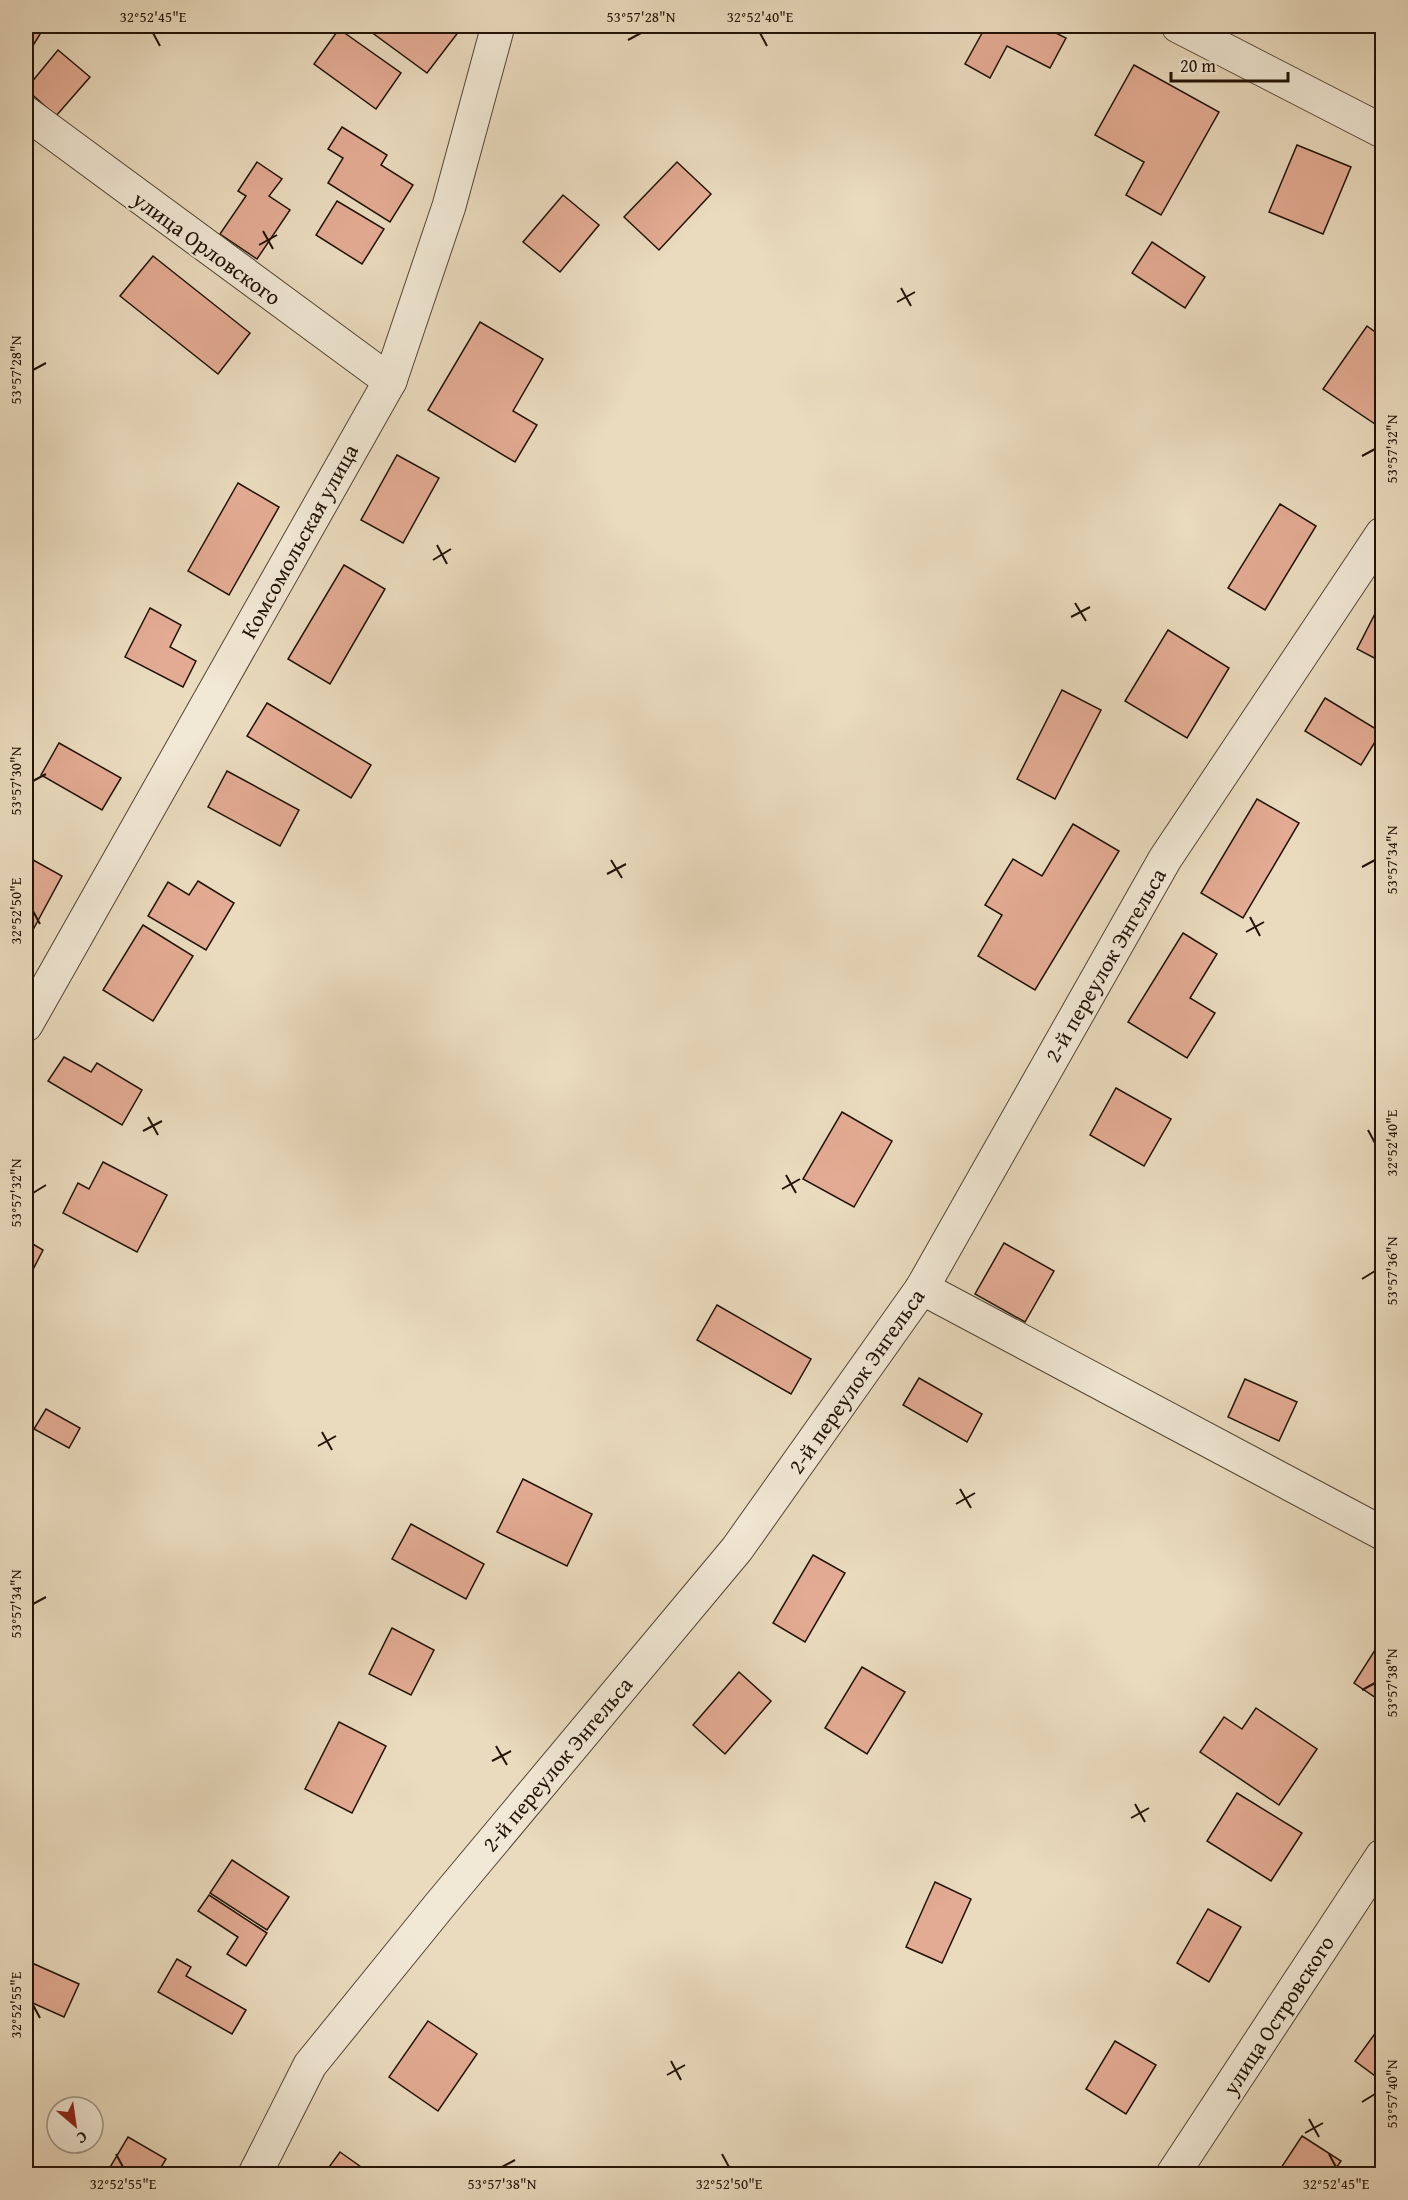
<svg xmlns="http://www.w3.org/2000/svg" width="1408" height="2200" font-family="'Gentium Book Plus',serif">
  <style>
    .building { fill: #e3ab93; stroke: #221307; stroke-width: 1.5 }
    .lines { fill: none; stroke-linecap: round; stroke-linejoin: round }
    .minor-casing { stroke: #544535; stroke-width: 35 }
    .minor { stroke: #f1e8d5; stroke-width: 33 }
    .ticks { fill: none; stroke: #221307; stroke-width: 2 }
    .labels { text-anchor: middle; stroke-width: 4.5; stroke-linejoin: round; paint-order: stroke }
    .street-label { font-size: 22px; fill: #221307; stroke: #f1e8d5 }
    .neatline { fill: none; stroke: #221307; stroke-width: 2 }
    .ticks-label { font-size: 15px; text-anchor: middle; fill: #221307 }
  </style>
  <rect width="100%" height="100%" fill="#eadbbe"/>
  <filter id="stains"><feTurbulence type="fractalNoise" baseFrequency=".00333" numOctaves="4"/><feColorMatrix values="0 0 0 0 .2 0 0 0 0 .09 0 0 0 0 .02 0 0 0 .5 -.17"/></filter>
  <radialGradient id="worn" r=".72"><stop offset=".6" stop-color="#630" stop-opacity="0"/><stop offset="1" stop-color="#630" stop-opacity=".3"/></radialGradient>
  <g class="building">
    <polygon points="26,26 45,26 26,57"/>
    <polygon points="363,26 463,26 427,73"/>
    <polygon points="986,26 1042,26 1066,38 1050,68 1007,46 990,78 965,64"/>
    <polygon points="339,29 401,73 376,109 314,64"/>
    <polygon points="58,50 90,77 56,116 26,89"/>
    <polygon points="1134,65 1219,112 1161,215 1126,195 1144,162 1095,135"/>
    <polygon points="342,127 387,155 381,165 413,185 390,222 328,183 343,158 328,149"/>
    <polygon points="1297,145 1351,167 1323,234 1269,212"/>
    <polygon points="257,162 282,179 269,196 290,210 257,259 220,234 246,196 238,191"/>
    <polygon points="677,162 711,194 659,250 624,217"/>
    <polygon points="563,195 599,225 560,272 523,242"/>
    <polygon points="337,201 384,229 362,264 316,235"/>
    <polygon points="1152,242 1205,277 1185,308 1132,273"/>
    <polygon points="153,256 250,333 218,374 120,296"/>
    <polygon points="480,322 543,359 513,411 537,425 515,462 428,410"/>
    <polygon points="1367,326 1382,337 1382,413 1375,424 1323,389"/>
    <polygon points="397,455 439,478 403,543 361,520"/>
    <polygon points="238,483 279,507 229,595 188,571"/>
    <polygon points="1280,504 1316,526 1265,610 1228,588"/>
    <polygon points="344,565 385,589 330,684 288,659"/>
    <polygon points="1382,600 1382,662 1357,649"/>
    <polygon points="150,608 181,625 170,647 196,661 183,687 125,657"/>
    <polygon points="1168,630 1229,668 1187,738 1125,701"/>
    <polygon points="1062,690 1101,710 1055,799 1017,779"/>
    <polygon points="1325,698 1381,732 1361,765 1305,731"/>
    <polygon points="267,703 371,765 351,798 247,736"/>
    <polygon points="59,743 121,778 102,810 41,775"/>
    <polygon points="227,771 299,810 280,846 208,807"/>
    <polygon points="1257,799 1299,823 1243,918 1201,893"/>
    <polygon points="1073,824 1119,851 1035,990 978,956 1002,915 985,905 1013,859 1042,876"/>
    <polygon points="26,856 62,876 28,939 26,937"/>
    <polygon points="198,881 234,903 206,950 148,916 168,882 189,895"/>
    <polygon points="143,925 193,956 153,1021 103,990"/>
    <polygon points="1183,933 1217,954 1190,998 1215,1013 1187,1058 1128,1022"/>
    <polygon points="64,1057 91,1072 97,1063 142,1090 122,1125 48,1081"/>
    <polygon points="1116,1088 1171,1119 1144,1166 1090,1135"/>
    <polygon points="842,1112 892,1141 854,1207 803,1179"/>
    <polygon points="103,1162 167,1195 137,1252 63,1213 78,1183 89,1189"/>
    <polygon points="26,1240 43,1250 26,1283"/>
    <polygon points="1004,1243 1054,1271 1025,1322 975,1294"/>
    <polygon points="717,1305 811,1359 791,1394 697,1340"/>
    <polygon points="919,1378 982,1414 967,1442 903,1405"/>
    <polygon points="1245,1379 1297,1402 1279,1441 1228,1417"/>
    <polygon points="46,1409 80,1428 69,1448 34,1429"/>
    <polygon points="523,1479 592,1514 567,1566 497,1532"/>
    <polygon points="411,1524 484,1564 466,1599 392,1559"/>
    <polygon points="813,1555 845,1573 805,1642 773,1623"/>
    <polygon points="392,1628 434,1650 411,1695 369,1674"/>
    <polygon points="1382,1639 1382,1702 1354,1683"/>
    <polygon points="862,1667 905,1692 867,1754 825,1728"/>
    <polygon points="739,1672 771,1701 725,1754 693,1725"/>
    <polygon points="1256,1708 1317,1749 1279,1805 1200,1752 1224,1717 1242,1729"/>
    <polygon points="339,1722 386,1746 352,1813 305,1789"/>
    <polygon points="1237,1793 1302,1833 1271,1881 1207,1841"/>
    <polygon points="232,1860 289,1897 267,1930 210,1893"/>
    <polygon points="935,1882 971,1899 942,1963 906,1947"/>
    <polygon points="209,1895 267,1933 246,1966 227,1954 238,1937 198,1911"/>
    <polygon points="1208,1909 1241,1927 1209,1982 1177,1963"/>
    <polygon points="177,1959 191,1967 186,1976 246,2010 232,2034 158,1992"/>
    <polygon points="32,1963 79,1984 64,2017 26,2000 26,1978"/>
    <polygon points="428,2021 477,2054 438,2111 389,2077"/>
    <polygon points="1382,2024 1382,2081 1355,2061"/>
    <polygon points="1115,2041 1156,2065 1126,2114 1086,2089"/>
    <polygon points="1302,2136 1341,2161 1332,2174 1277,2174"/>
    <polygon points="128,2137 166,2159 157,2174 106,2174"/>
    <polygon points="340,2152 371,2174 324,2174"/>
  </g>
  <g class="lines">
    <defs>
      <g id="minor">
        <polyline points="1178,26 1382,131"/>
        <polyline points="26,113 390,381"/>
        <polyline points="26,1025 390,381 449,206 498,26"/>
        <polyline points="922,1288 1382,1533"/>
        <polyline points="255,2174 310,2065 439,1906 737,1549 922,1288 1165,859 1382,534"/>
        <polyline points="1173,2174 1382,1856"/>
      </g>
    </defs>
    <use href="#minor" class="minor-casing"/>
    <use href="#minor" class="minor"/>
  </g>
  <path class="ticks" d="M153,33L160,46M760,33L767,46M628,40L641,33M263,231L273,249M259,245L277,235M901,288L911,306M897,302L915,292M33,370L46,363M1362,456L1375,449M437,545L447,564M433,560L451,549M1075,603L1086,621M1071,617L1090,607M33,781L46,774M611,860L622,878M1362,867L1375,860M607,874L626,864M33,911L40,924M1250,917L1260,936M1246,932L1264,922M148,1117L158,1135M1368,1130L1375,1143M143,1131L162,1121M786,1175L796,1193M782,1189L800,1179M33,1193L46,1185M1362,1279L1375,1271M322,1432L332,1450M318,1446L336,1436M960,1489L971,1508M956,1504L975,1493M33,1604L46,1597M1362,1690L1375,1683M496,1746L507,1765M492,1761L511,1751M1135,1804L1145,1822M1131,1818L1149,1808M33,2005L40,2018M671,2061L681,2080M667,2075L685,2065M1362,2102L1375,2094M1309,2119L1319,2137M1305,2133L1323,2123M116,2154L123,2167M722,2154L729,2167M1329,2154L1336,2167M502,2167L515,2160"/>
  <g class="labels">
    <g class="street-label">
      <text transform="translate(207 248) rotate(36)" y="8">улица Орловского</text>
      <text transform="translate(299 541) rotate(-61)" y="8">Комсомольская улица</text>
      <text transform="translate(1105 965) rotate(-60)" y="8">2-й переулок Энгельса</text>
      <text transform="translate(856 1381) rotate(-55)" y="8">2-й переулок Энгельса</text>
      <text transform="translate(557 1764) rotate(-50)" y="8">2-й переулок Энгельса</text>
      <text transform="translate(1278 2015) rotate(-57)" y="8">улица Островского</text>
    </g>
  </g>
  <rect width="1408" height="2200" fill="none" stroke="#eadbbe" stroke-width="66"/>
  <g transform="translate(75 2125) rotate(151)"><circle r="28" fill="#f1e8d5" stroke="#9e9383" stroke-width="1.5"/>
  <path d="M0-4.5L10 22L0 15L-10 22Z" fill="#8f2418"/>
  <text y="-9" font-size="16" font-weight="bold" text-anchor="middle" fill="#221307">С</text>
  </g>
  <path d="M1171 72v9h117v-9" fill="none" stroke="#221307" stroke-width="3"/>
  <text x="1180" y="72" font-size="18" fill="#221307" stroke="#f1e8d5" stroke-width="4.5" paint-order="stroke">20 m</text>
  <rect x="33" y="33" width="1342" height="2134" class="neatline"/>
  <g class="ticks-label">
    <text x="153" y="22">32°52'45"E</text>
    <text x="641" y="22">53°57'28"N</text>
    <text x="760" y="22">32°52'40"E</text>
    <text transform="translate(16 370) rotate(-90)" y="5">53°57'28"N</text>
    <text transform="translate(1392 449) rotate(-90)" y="5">53°57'32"N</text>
    <text transform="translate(16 781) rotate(-90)" y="5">53°57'30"N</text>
    <text transform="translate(1392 860) rotate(-90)" y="5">53°57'34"N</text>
    <text transform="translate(16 911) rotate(-90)" y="5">32°52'50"E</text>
    <text transform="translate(1392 1143) rotate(-90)" y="5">32°52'40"E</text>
    <text transform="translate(16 1193) rotate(-90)" y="5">53°57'32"N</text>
    <text transform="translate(1392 1271) rotate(-90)" y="5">53°57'36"N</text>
    <text transform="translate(16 1604) rotate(-90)" y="5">53°57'34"N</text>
    <text transform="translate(1392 1683) rotate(-90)" y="5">53°57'38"N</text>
    <text transform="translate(16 2005) rotate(-90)" y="5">32°52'55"E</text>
    <text transform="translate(1392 2094) rotate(-90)" y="5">53°57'40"N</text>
    <text x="123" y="2189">32°52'55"E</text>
    <text x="502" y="2189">53°57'38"N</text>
    <text x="729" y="2189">32°52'50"E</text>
    <text x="1336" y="2189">32°52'45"E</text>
  </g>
  <rect width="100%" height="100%" filter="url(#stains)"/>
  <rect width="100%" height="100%" fill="url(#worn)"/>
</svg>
